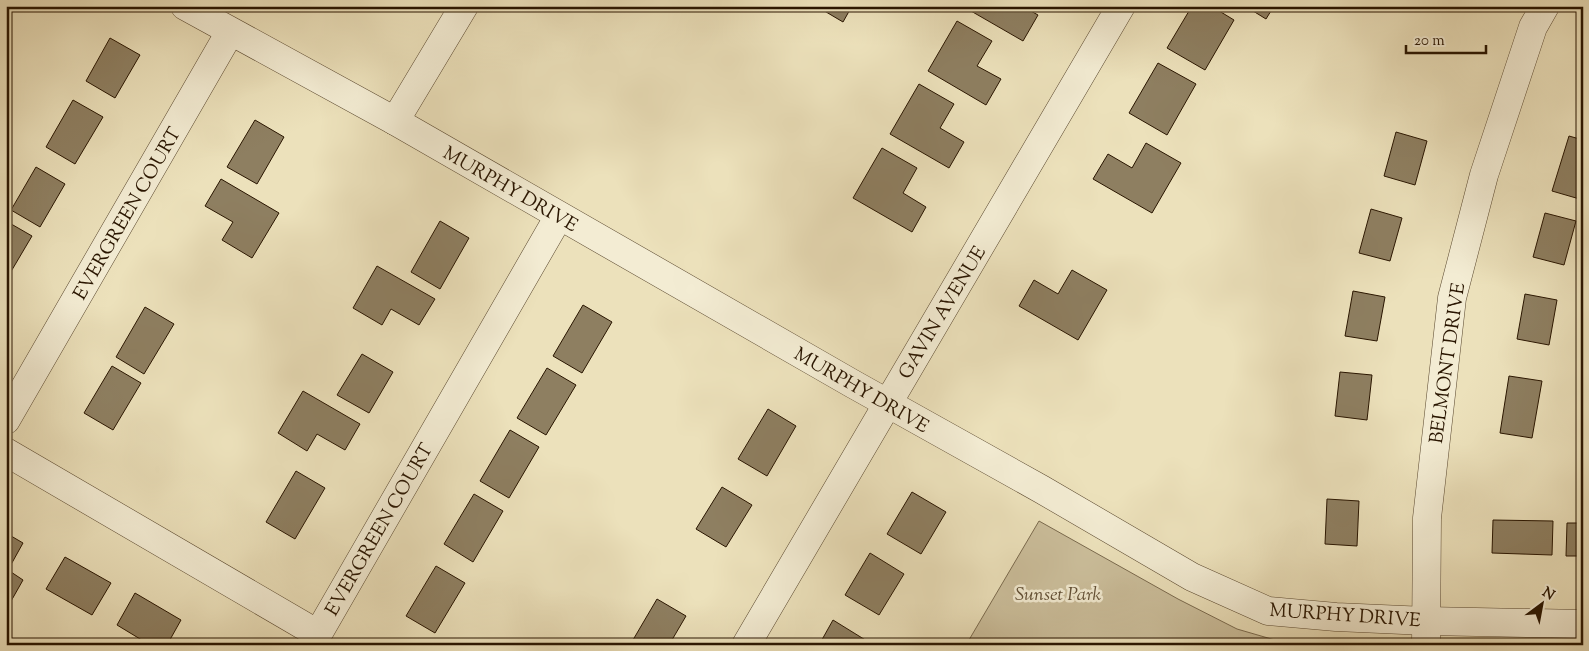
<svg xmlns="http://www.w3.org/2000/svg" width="1589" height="651" font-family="'Sorts Mill Goudy',serif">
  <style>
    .green { fill: #cbbe9b; stroke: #7a6a4e }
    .building { fill: #8e7f61; stroke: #291500 }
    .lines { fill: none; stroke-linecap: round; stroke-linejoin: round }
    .minor-casing { stroke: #5a482f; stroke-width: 29 }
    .tertiary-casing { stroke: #5a482f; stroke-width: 29 }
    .minor { stroke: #f3ecd3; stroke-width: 28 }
    .tertiary { stroke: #f3ecd3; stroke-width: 28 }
    .labels { text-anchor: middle; stroke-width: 5; stroke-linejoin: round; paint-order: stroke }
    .street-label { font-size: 19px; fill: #291500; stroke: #f3ecd3 }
    .park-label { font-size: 19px; font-style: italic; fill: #625036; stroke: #f3ecd3 }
  </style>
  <rect width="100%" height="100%" fill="#ece1bb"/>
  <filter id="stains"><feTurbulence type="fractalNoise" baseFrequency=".004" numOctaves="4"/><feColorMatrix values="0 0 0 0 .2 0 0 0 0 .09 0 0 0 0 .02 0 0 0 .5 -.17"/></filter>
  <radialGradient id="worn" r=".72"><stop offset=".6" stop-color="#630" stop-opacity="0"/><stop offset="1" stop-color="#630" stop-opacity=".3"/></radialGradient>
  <polygon class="green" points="1039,521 1178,599 1237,629 1292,645 966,645"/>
  <g class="building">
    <polygon points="816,6 852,6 843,22"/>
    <polygon points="1022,6 1038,15 1023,41 964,7"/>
    <polygon points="1192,6 1211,6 1234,20 1205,70 1167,48"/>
    <polygon points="1245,6 1274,6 1266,19"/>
    <polygon points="957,21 992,41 977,66 1001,79 986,105 928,71"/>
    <polygon points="110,38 140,55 115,98 86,81"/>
    <polygon points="1158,63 1196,84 1167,135 1129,113"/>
    <polygon points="919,84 954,104 940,128 964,142 949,168 890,134"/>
    <polygon points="73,100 103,117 75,164 46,147"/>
    <polygon points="255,120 284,137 257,184 227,167"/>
    <polygon points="1396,132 1427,141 1415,185 1384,176"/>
    <polygon points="1569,136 1583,140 1583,200 1552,191"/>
    <polygon points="1146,143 1181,163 1152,213 1093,179 1108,154 1132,168"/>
    <polygon points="882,148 917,168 903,193 926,207 912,232 853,198"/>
    <polygon points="36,167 65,184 40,227 11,210"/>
    <polygon points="221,179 279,213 252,258 222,240 233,222 205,206"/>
    <polygon points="1371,209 1402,218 1390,261 1359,253"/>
    <polygon points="1545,213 1576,221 1564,265 1533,257"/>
    <polygon points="6,221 32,236 6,280"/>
    <polygon points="440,221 469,238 440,289 411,272"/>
    <polygon points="377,266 435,299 419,325 391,309 382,325 353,308"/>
    <polygon points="1072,270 1107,290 1078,340 1019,306 1034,280 1058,294"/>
    <polygon points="1353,291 1385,297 1377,341 1345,336"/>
    <polygon points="1525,294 1557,300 1549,345 1517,339"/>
    <polygon points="583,305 612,322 582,373 553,356"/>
    <polygon points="145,307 174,324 144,374 116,357"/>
    <polygon points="362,354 393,372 369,413 337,395"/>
    <polygon points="112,366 141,383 113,430 84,413"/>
    <polygon points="547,368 576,385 546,435 517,418"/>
    <polygon points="1340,372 1372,375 1367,420 1335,416"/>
    <polygon points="1509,376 1542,381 1532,438 1500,433"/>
    <polygon points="303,391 360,424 345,450 317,434 307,451 278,433"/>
    <polygon points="768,409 796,426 767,476 738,459"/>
    <polygon points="510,430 539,447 509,498 480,481"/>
    <polygon points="296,471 325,488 295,539 266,522"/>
    <polygon points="722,487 752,505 726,547 696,529"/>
    <polygon points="912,492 946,512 921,554 887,534"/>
    <polygon points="474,494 503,511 473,562 444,544"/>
    <polygon points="1327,499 1359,501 1357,546 1325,544"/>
    <polygon points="1493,520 1553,521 1552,555 1492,553"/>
    <polygon points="1567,523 1583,523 1583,556 1566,556"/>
    <polygon points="6,533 23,543 8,570 23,580 6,610"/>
    <polygon points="870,553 904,574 879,615 845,595"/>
    <polygon points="65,557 111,583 92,615 46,589"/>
    <polygon points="436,566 465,583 435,633 406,616"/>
    <polygon points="135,593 181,620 167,645 150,645 117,625"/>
    <polygon points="657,599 686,616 669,645 630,645"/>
    <polygon points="833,620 867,641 864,645 819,645"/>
  </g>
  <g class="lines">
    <defs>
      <g id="minor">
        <polyline points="185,6 395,121 853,384 1041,489 1192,577 1268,611 1336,617 1426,621"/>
        <polyline points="395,121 464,6"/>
        <polyline points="6,420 230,32"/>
        <polyline points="6,452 318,634 559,216"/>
        <polyline points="746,645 1121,6"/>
      </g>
      <g id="tertiary">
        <polyline points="1426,621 1583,624"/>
        <polyline points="1426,645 1427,518 1452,298 1484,175 1533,27 1545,6"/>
      </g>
    </defs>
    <use href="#minor" class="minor-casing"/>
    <use href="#tertiary" class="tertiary-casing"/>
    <use href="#minor" class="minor"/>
    <use href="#tertiary" class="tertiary"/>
  </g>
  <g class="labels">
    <g class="street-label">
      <text transform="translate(511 188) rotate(30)" y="7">MURPHY DRIVE</text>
      <text transform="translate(126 213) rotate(-60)" y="7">EVERGREEN COURT</text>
      <text transform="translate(941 312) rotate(-59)" y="7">GAVIN AVENUE</text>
      <text transform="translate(1446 363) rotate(-82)" y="7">BELMONT DRIVE</text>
      <text transform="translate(862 389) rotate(30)" y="7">MURPHY DRIVE</text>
      <text transform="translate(378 529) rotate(-60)" y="7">EVERGREEN COURT</text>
      <text transform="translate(1345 614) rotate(4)" y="7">MURPHY DRIVE</text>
    </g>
    <g class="park-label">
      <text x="1058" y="600">Sunset Park</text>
    </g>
  </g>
  <rect width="1589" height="651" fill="none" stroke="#ece1bb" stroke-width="25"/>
  <rect x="8" y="8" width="1574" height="636" fill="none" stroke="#291500" stroke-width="2.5"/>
  <rect x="12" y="12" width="1564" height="626" fill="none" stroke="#291500"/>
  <g transform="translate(1542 604) rotate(32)" stroke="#f3ecd3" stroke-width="4" paint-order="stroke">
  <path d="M0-4L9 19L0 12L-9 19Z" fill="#291500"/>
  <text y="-8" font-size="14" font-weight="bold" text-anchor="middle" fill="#291500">N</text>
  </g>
  <path d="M1406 45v8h80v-8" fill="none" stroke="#291500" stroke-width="2.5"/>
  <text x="1414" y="45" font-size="15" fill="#291500" stroke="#f3ecd3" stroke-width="4" paint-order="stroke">20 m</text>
  <rect width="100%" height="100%" filter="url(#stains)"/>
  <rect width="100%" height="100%" fill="url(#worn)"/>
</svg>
